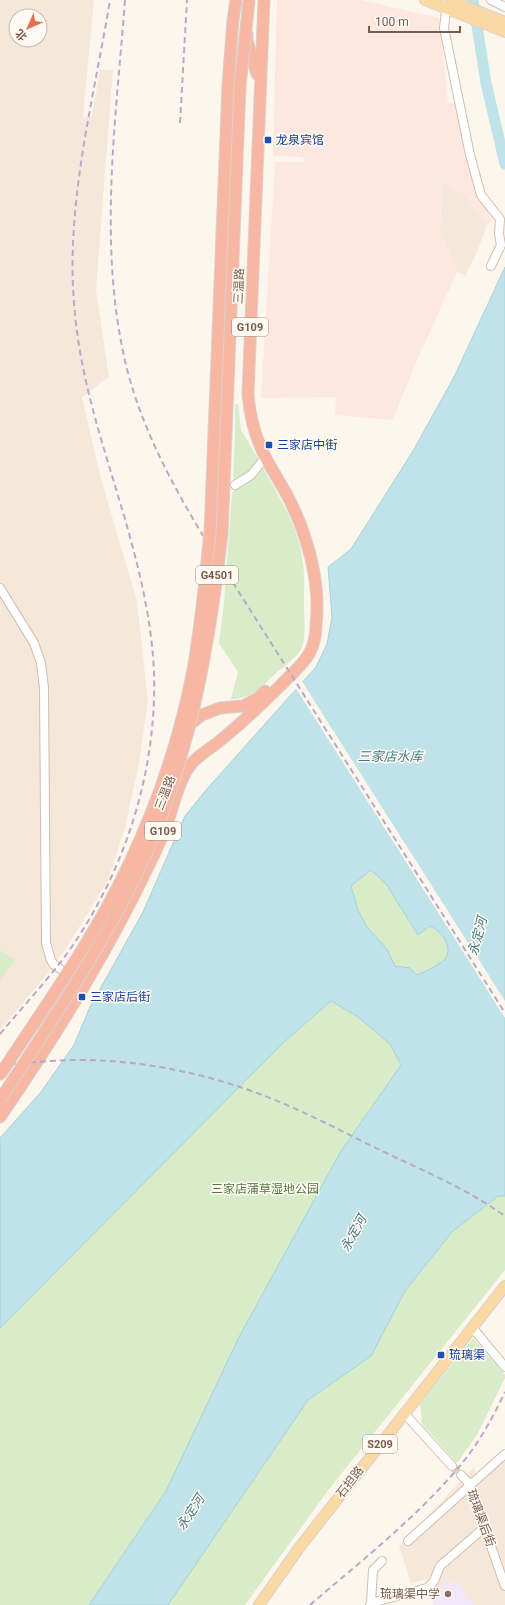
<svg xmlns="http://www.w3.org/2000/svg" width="505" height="1605" font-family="Roboto,'Noto Sans SC',sans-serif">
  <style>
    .residential { fill: #f5e8da; fill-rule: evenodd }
    .commercial { fill: #fde8e0 }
    .education { fill: #f3e8fa }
    .green { fill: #d8ecc9 }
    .water { fill: #bfe3e8; stroke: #a5d3da; fill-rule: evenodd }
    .pier { fill: #fdf6ec }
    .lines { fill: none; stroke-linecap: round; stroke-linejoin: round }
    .river { stroke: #bfe3e8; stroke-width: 11 }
    .minor-tunnel { stroke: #dcd0c4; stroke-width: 8; stroke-dasharray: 8 4; stroke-linecap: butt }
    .minor-casing { stroke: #d1beb0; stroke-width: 10 }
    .major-casing { stroke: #dad1cd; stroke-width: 12 }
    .highway-casing { stroke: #dad1cd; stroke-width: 13 }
    .minor { stroke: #fff; stroke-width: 8 }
    .major { stroke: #fbd9a5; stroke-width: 10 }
    .highway { stroke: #f7b7a3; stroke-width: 11 }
    .rail { stroke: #b9a8c9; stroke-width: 2; stroke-dasharray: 6 4; stroke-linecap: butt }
    .highway-bridge-casing { stroke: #dad1cd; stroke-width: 13; stroke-linecap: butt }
    .highway-bridge { stroke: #f7b7a3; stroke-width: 11 }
    .transit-dot { fill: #1a4fb4; stroke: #fffaf3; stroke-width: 1.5 }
    .education-dot { fill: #8d6e63; stroke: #fffaf3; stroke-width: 1.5 }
    .labels { text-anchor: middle; stroke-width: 3; stroke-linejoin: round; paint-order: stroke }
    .shield { fill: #fffaf3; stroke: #a28b7f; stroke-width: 1 }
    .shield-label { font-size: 11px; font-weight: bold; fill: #7a5c4d }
    .transit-label { font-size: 12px; fill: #164399; stroke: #fffaf3; text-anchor: start }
    .street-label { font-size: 12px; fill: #7a5c4d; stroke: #fffaf3 }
    .park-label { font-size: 12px; fill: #537a41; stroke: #fffaf3 }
    .education-label { font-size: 12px; fill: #785e54; stroke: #fffaf3; text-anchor: end }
    .water-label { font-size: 13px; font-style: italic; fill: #437c86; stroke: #fffaf3 }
  </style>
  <rect width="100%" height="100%" fill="#fdf6ec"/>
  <!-- residential -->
  <path class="residential" d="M0,0H94L83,117H92L100,70H113L96,290L109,377L82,397L101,479L137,601L148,701L139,763L125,828L108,880L67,947L44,978L0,1030V981L14,960L0,950ZM16,16H40V40H16Z
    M442,181L466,196L487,226L476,254L465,276L457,272L440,229Z
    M505,1460V1605H433L429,1579L411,1583L399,1546L474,1467L480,1484Z"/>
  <!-- commercial -->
  <path class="commercial" d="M277,0H361L439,18L448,103L456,104L480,198L496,216L487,226L466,196L442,182L440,229L457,272L414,367L393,420L335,415L336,397L261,398L275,162H304L303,157L273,156Z"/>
  <!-- education -->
  <path class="education" d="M458,1581L468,1602L472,1601L473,1605H433L430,1588Z"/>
  <!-- green -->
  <path class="green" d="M235,404H238L241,430L259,460L246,476L233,483L235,433Z
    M263,468C278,495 297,524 302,556C305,572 304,589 304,605C304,617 306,632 303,644C300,657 283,666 274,675C260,689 252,698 231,699L238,672L219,643L224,602L232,493L236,488L254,479Z
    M292,693L505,1028V1270L329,1489L245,1605H0V1138L41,1092L74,1045L90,1007L143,912L185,816L206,790Z
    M0,950L15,960L0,981Z
    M473,1338L505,1375V1378L477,1435L457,1463L422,1424L420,1404Z"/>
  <!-- water -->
  <path class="water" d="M505,267V1196H498L452,1232L405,1291L371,1356L308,1400L168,1605H89L166,1491L239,1337L341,1151L401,1065L390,1044L358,1017L331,1001L282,1044L0,1328V1138L41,1092L74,1045L90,1007L143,912L185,816L206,790L316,667L327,644L332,617L328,567L351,549L413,451L454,377ZM371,870L386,884L418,935L430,926C441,931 454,947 445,959C441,964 424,972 417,975L410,968L395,966L387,949L367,927L358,910L351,886Z"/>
  <!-- pier -->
  <path class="pier" d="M301,680L505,1001V1018L295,687Z"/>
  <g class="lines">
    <!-- river -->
    <path class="river" d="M473,0L486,83L505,164"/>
    <!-- minor-tunnel -->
    <path class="minor-tunnel" d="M452,1466L461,1475"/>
    <defs>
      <path id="minor" d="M491,0L505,7
        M447,3L444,28L470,155L481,195L500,219L499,234L501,245L491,266
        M235,485L251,475L265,458
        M0,588L34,643L41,663L44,688L46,943L51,960L54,965L82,983
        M472,1327L505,1367
        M404,1413L452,1466
        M461,1475L467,1481L472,1492L505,1586
        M408,1541L505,1454
        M371,1603L373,1570L382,1561
        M370,1605L371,1603L427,1588L434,1581L440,1566L485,1527"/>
      <path id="major" d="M425,0L505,32
        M449,0L505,22
        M259,1605L299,1548L505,1286"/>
      <path id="highway" d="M247,34V41L257,74
        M185,728L202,715L220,708L243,706L258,698L265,691
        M0,1117C53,1040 103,960 144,875C153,857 162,839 168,821C174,803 180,777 192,763C200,754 213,747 222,739C243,722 262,704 281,685C290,675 302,666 309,654C314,645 316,635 316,625C321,582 307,533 287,495C281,484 274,473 268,462C256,441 250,418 248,394L264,0"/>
    </defs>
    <!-- minor casing -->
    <use href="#minor" class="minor-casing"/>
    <!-- major casing -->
    <use href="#major" class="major-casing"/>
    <!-- highway casing -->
    <use href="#highway" class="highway-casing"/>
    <!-- minor -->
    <use href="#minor" class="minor"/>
    <!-- major -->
    <use href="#major" class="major"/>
    <!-- highway -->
    <use href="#highway" class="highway"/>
    <!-- rail -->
    <path class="rail" d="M125,0C116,120 98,242 125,361C139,421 168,477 199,529L505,1013
      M180,123L187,0
      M0,1034C24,1005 51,977 73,945C127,865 157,769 154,672C152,626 142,581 130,537C110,464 82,391 75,314C64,208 93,104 110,0
      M0,1065C26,1063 52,1060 78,1060C143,1060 210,1074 270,1098C308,1113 345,1133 382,1151C424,1171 467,1189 505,1216
      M310,1605C362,1560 419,1516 463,1462C480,1441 493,1417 505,1392"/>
    <defs>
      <path id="highway-bridge" d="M0,1075C45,1006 94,939 129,864C157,805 179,740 192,675C201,628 205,580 210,532L228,85L233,20L236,0
        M0,1100C49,1024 101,950 139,869C189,764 209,649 222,534L240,86L249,0"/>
    </defs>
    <!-- highway-bridge casing -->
    <use href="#highway-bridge" class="highway-bridge-casing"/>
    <!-- highway-bridge -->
    <use href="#highway-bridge" class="highway-bridge"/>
  </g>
  <!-- markers -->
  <g class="transit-dot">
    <rect x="264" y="136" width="8" height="8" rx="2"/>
    <rect x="265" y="441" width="8" height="8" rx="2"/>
    <rect x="78" y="993" width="8" height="8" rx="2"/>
    <rect x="437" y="1351" width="8" height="8" rx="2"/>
  </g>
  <circle class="education-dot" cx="448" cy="1594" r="4"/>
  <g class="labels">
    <!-- shield labels -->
    <g class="shield">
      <rect x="232" y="318" width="36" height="18" rx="3"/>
      <rect x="196" y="566" width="42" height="18" rx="3"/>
      <rect x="145" y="822" width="36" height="18" rx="3"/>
      <rect x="363" y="1435" width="34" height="18" rx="3"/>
    </g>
    <g class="shield-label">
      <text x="250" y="331">G109</text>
      <text x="217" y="579">G4501</text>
      <text x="163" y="835">G109</text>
      <text x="380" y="1448">S209</text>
    </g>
    <!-- transit labels -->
    <g class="transit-label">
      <text x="276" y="144">龙泉宾馆</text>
      <text x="277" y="449">三家店中街</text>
      <text x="90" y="1001">三家店后街</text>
      <text x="449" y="1359">琉璃渠</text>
    </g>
    <!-- street labels -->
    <g class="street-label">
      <text transform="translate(239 286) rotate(-88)" y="4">三温路</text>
      <text transform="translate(165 793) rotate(-69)" y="4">三温路</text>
      <text transform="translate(350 1482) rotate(-52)" y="4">石担路</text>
      <text transform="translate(481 1518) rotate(70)" y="4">琉璃渠后街</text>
    </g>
    <!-- park labels -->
    <g class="park-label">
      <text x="265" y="1193">三家店蒲草湿地公园</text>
    </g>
    <!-- education labels -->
    <g class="education-label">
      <text x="440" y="1598">琉璃渠中学</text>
    </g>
    <!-- water labels -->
    <g class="water-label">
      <text x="390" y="761">三家店水库</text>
      <text transform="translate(477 936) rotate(-75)" y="5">永定河</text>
      <text transform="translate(353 1233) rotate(-61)" y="5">永定河</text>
      <text transform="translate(190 1512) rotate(-57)" y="5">永定河</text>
    </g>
  </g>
  <!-- north arrow -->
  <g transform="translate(28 28) rotate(225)"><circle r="19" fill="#fffaf3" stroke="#cabbb1"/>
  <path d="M0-3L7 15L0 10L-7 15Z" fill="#e76f51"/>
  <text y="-6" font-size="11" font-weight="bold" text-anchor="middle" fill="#7a5c4d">北</text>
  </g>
  <!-- scale -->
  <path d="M369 26v6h91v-6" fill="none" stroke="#7a5c4d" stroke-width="2"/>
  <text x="375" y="26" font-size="12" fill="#7a5c4d" stroke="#fffaf3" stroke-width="3" paint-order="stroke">100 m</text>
</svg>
